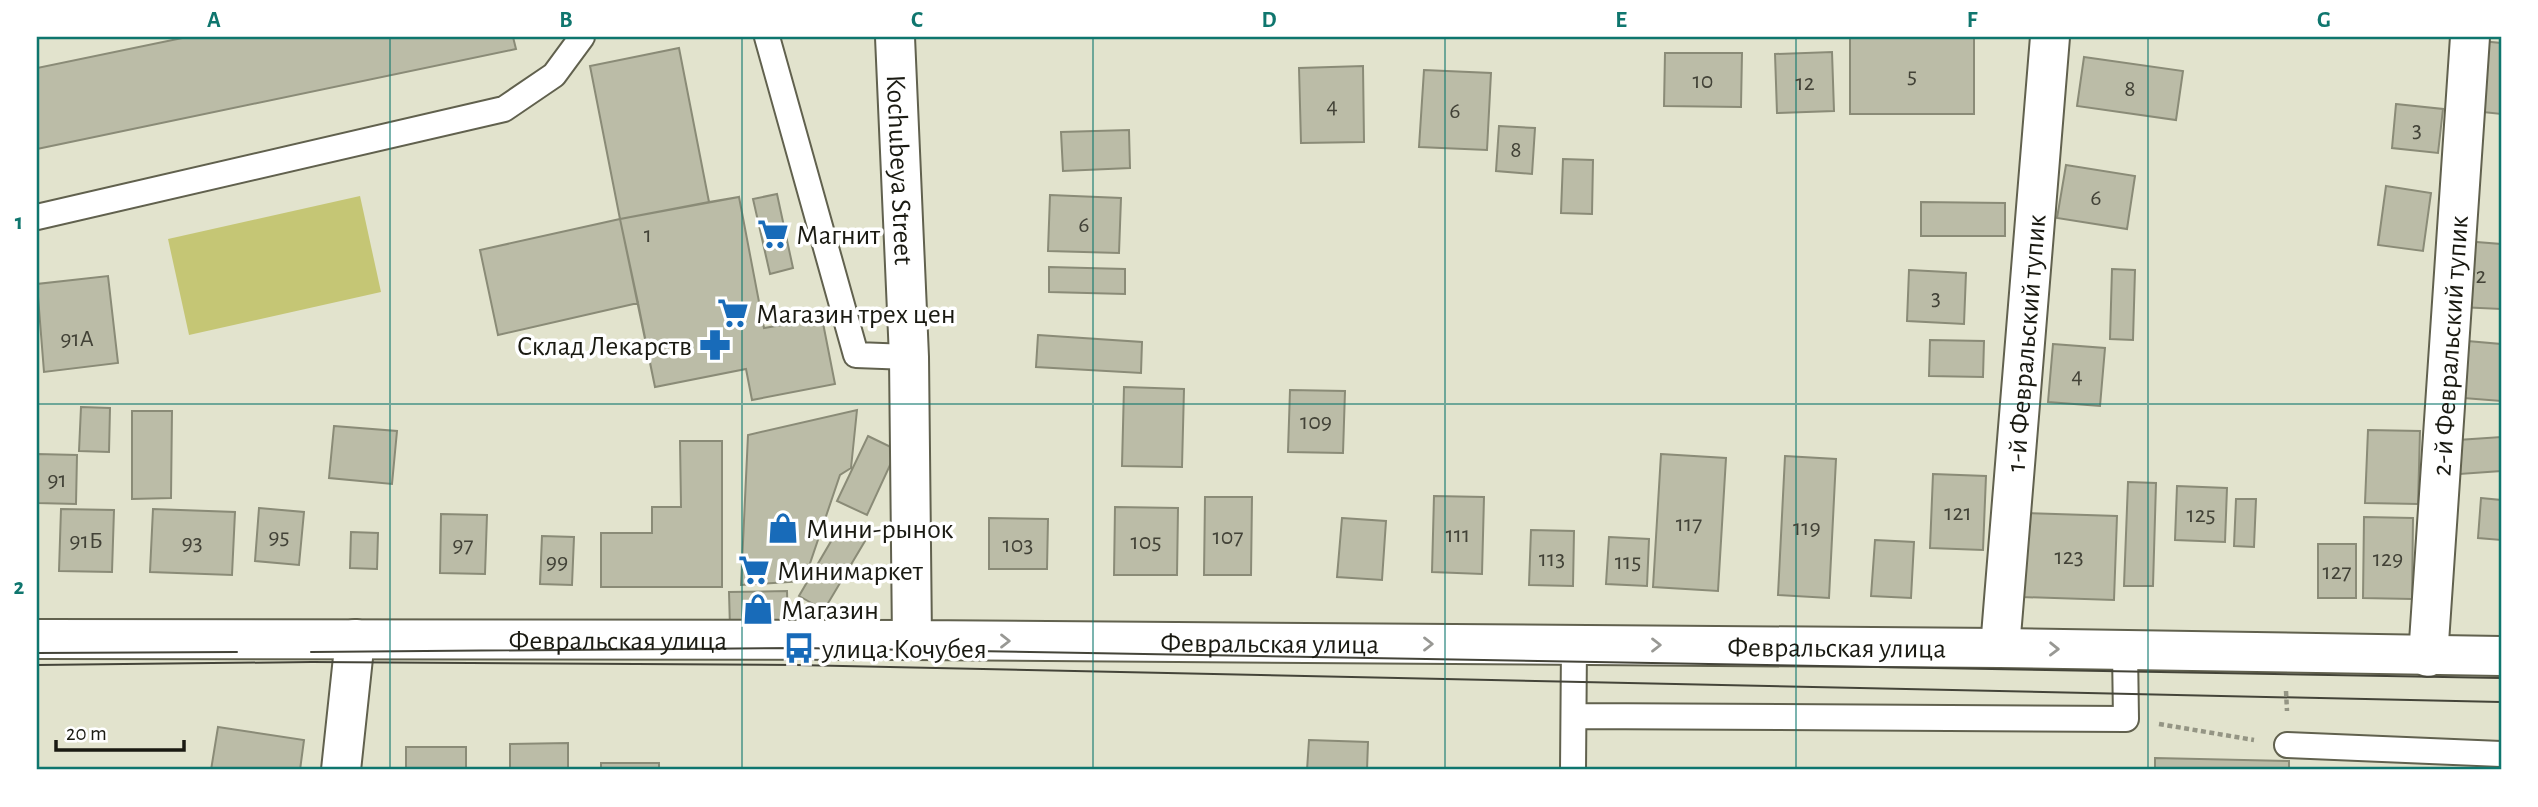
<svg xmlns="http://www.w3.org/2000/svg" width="2538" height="807" font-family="'Alegreya Sans',sans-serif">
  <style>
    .green { fill: #c5c675 }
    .building { fill: #bbbca7; stroke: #8a8b77; stroke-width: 2 }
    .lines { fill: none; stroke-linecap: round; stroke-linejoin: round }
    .service-casing { stroke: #61614e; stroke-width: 28 }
    .minor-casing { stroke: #61614e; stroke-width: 42 }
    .tertiary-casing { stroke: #61614e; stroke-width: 42 }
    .path { stroke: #949584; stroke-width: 4.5; stroke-dasharray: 5 3.5; stroke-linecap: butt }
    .service { stroke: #fff; stroke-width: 24 }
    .minor { stroke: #fff; stroke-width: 38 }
    .tertiary { stroke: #fff; stroke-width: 38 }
    .tram { stroke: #444439; stroke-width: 2 }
    .oneway { stroke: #989894 }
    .grid { fill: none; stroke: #0f766e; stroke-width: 2; stroke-opacity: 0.55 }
    .labels { text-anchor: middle; stroke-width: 7; stroke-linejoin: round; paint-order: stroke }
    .number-label { font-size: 24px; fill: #424237 }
    .street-label { font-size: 28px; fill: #1a1a12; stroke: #fff }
    .poi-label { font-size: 28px; fill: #1a1a12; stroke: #fff; text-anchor: start }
    .neatline { fill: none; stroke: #0f766e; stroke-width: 2.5 }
    .grid-label { font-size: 23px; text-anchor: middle; font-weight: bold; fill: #0f766e }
  </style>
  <rect width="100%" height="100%" fill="#e2e3cd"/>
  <!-- green -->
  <path class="green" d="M360,196L381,292L189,335L168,239Z"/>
  <!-- building -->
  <path class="building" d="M187,37H513L516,49L37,149V68Z
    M1850,37H1974V114H1850Z
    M2481,41L2501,43V114L2474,111Z
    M679,48L709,202L620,219L590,66Z
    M679,48L709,202L739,197L764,328L822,318L835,384L752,400L746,369L655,387L638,303L498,335L480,250L620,219L590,66Z
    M1832,52L1834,111L1777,113L1775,54Z
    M1665,53H1742L1741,107L1664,106Z
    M2084,57L2183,71L2176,120L2077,106Z
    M1363,66L1364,142L1301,143L1299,68Z
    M1424,70L1491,73L1487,150L1419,147Z
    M2396,104L2443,109L2438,153L2392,148Z
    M1499,126L1535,128L1532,174L1496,171Z
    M1129,130L1130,168L1063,171L1061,132Z
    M1563,159L1593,160L1592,214L1561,213Z
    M2066,165L2135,176L2127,229L2057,218Z
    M2386,186L2431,193L2423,251L2378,245Z
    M777,194L793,268L770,274L753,199Z
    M1050,195L1121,198L1119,253L1048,251Z
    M739,197L764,328L822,318L835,384L752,400L746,369L655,387L620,219Z
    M1921,202L2005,203V236H1921Z
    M620,219L638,303L498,335L480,250Z
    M2464,241L2501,244V309L2459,307Z
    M1049,267L1125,269V294L1049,292Z
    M2112,269L2135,270L2133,340L2110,339Z
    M1909,270L1966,273L1964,324L1907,321Z
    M108,276L118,363L44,372L37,284Z
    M1038,335L1142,342L1141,373L1036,367Z
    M1930,340L1984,341L1983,377L1929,376Z
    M2456,340L2501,344V401L2451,397Z
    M2053,344L2105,348L2100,406L2048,402Z
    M1124,387L1184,389L1182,467L1122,466Z
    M1290,390L1345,391L1343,453L1288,452Z
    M81,407L110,408L109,452L79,451Z
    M857,410L851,468L840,475L804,581L741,585L748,435Z
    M132,411H172L171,498L132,499Z
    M334,426L397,431L392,484L329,478Z
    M2368,430L2420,431L2418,504L2365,503Z
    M868,436L897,450L867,515L837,501Z
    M2501,437V471L2460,474L2458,440Z
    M680,441H722V587H601V533H652V507H681Z
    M37,454L77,455L76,504L37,503Z
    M1661,454L1726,458L1718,591L1653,587Z
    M1785,456L1836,459L1829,598L1778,595Z
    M1933,474L1986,476L1983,550L1930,548Z
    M2128,482L2156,483L2153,586H2124Z
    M2177,486L2227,488L2225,542L2175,540Z
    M1434,496L1484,497L1482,574L1432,572Z
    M1205,497H1252L1251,575H1204Z
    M2481,498L2501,500V540L2478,538Z
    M2236,499H2256L2254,547L2234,546Z
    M1115,507L1178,508L1177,575H1114Z
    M259,508L304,512L299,565L255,561Z
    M61,509L114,510L112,572L59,571Z
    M153,509L235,512L232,575L150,572Z
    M2025,513L2117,516L2114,600L2022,597Z
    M441,514L487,515L485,574L440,573Z
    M2364,517L2413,518L2412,599L2363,598Z
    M989,518L1048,519L1047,569H989Z
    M1342,518L1386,521L1382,580L1337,577Z
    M840,526L865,541L824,610L799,596Z
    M1531,530L1574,531L1573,586L1529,585Z
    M351,532L378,533L377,569L350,568Z
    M542,536L574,537L572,585L540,584Z
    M1609,537L1649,539L1647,586L1606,584Z
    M1875,540L1914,542L1911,598L1871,596Z
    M2318,544H2356V598H2318Z
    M787,591L788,626L730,628L729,592Z
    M218,727L304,740L300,770H211Z
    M1309,740L1368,742L1367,770H1307Z
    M568,743V770H510V744Z
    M406,747H466V770H406Z
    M2155,758L2289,761V770H2155Z
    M601,763H659V770H601Z"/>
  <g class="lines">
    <defs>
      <path id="service" d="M767,37L856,355L909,357
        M37,217L504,109L554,75L582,37
        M1574,716L2126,719L2125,651
        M2287,745L2501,754
        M1573,770L1574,645"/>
      <g id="minor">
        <path id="s1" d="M37,639L912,640"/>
        <path id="s2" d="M2000,648L2050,37"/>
        <path id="s3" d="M2428,657L2470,37"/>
        <path d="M341,770L355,639"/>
      </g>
      <g id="tertiary">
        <path id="s4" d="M895,37L909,357L912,640L2000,648L2501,656"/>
      </g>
    </defs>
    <!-- service casing -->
    <use href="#service" class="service-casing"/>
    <!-- minor casing -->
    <use href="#minor" class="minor-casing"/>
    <!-- tertiary casing -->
    <use href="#tertiary" class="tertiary-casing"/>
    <!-- path -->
    <path class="path" d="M2286,691L2287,711
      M2159,724L2254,740"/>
    <!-- service -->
    <use href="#service" class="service"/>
    <!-- minor -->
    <use href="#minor" class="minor"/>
    <!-- tertiary -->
    <use href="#tertiary" class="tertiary"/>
    <!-- tram -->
    <path class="tram" d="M311,652L799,648L2501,678
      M37,653L237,652
      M37,665L312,662L796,665L2501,702"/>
  </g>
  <!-- one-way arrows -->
  <defs><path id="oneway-chevron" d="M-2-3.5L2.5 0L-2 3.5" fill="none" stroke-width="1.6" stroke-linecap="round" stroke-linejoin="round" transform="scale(1.75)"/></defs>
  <g class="oneway">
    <use href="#oneway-chevron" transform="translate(1005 641)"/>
    <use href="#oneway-chevron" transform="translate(1428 644)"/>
    <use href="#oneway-chevron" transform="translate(1656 645)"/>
    <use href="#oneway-chevron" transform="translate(2054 649) rotate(1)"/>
  </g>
  <!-- grid -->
  <path class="grid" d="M390,37V770M742,37V770M1093,37V770M1445,37V770M1796,37V770M2148,37V770M37,404H2501"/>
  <!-- icons -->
  <defs>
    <symbol id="supermarket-bare" viewBox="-9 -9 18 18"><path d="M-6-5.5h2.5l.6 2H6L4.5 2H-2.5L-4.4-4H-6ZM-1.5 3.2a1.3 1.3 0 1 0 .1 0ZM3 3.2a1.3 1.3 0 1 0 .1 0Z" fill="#186bb9" stroke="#fff" stroke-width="2.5" paint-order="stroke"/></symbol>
    <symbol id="pharmacy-bare" viewBox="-9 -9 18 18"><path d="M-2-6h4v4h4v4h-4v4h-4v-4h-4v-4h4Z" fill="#186bb9" stroke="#fff" stroke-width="2.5" paint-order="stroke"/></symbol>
    <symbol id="shop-bare" viewBox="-9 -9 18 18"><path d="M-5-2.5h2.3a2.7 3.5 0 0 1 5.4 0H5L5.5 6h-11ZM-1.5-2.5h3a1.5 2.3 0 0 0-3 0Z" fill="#186bb9" stroke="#fff" stroke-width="2.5" paint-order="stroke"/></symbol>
    <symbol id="bus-bare" viewBox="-9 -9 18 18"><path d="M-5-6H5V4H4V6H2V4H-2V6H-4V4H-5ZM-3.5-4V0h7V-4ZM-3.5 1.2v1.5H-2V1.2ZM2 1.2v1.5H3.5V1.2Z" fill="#186bb9" stroke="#fff" stroke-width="2.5" paint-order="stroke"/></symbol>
  </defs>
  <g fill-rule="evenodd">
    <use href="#supermarket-bare" x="751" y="212" width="44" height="44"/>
    <use href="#supermarket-bare" x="711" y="291" width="44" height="44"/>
    <use href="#pharmacy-bare" x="693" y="323" width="44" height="44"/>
    <use href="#shop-bare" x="761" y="506" width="44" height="44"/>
    <use href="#supermarket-bare" x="732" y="548" width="44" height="44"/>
    <use href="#shop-bare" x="736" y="587" width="44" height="44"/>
    <use href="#bus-bare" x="777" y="626" width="44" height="44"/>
  </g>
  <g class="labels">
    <!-- number labels -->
    <g class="number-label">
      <text x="1912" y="83">5</text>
      <text x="1703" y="88">10</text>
      <text x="1805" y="90">12</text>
      <text x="2130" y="96">8</text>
      <text x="1332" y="113">4</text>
      <text x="1455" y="118">6</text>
      <text x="2417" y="137">3</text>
      <text x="1516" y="157">8</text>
      <text x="2096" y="205">6</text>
      <text x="1084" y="232">6</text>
      <text x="648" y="242">1</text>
      <text x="2481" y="283">2</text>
      <text x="1936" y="305">3</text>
      <text x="77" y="346">91А</text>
      <text x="2077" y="383">4</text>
      <text x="1316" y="429">109</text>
      <text x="57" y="487">91</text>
      <text x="1958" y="520">121</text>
      <text x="2201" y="522">125</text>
      <text x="1689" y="531">117</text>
      <text x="1807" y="535">119</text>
      <text x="1458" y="542">111</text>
      <text x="279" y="544">95</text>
      <text x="1228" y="544">107</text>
      <text x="86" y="548">91Б</text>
      <text x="1146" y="549">105</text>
      <text x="192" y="550">93</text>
      <text x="463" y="552">97</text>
      <text x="1018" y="552">103</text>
      <text x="2069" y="564">123</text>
      <text x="1552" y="566">113</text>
      <text x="2388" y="566">129</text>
      <text x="557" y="569">99</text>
      <text x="1628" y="569">115</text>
      <text x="2337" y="579">127</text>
    </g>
    <!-- street labels -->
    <g class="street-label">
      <text dy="10" stroke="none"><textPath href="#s4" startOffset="133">Kochubeya Street</textPath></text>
      <text dy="10" stroke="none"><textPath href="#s2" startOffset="306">1-й Февральский тупик</textPath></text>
      <text dy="10" stroke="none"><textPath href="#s3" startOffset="312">2-й Февральский тупик</textPath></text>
      <text dy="10" stroke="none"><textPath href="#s1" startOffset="581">Февральская улица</textPath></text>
      <text dy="10" stroke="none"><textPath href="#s4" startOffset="961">Февральская улица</textPath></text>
      <text dy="10" stroke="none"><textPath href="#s4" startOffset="1528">Февральская улица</textPath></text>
    </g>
    <!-- poi labels -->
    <g class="poi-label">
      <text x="796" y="244">Магнит</text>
      <text x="756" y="323">Магазин трех цен</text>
      <text x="692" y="355" text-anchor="end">Склад Лекарств</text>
      <text x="806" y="538">Мини-рынок</text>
      <text x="777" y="580">Минимаркет</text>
      <text x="781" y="619">Магазин</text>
      <text x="822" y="658">улица Кочубея</text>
    </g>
  </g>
  <!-- border -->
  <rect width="2538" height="807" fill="none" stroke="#ffffff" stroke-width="77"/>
  <!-- scale -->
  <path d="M56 740v10h128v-10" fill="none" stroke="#1a1a12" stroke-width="3.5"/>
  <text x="66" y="740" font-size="21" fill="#1a1a12" stroke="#ffffff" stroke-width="5" paint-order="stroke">20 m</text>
  <rect x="38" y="38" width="2462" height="730" class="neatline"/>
  <g class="grid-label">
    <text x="214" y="27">A</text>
    <text x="566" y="27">B</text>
    <text x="917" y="27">C</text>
    <text x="1269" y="27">D</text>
    <text x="1621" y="27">E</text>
    <text x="1972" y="27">F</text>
    <text x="2324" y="27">G</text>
    <text x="19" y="229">1</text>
    <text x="19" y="594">2</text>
  </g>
</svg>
